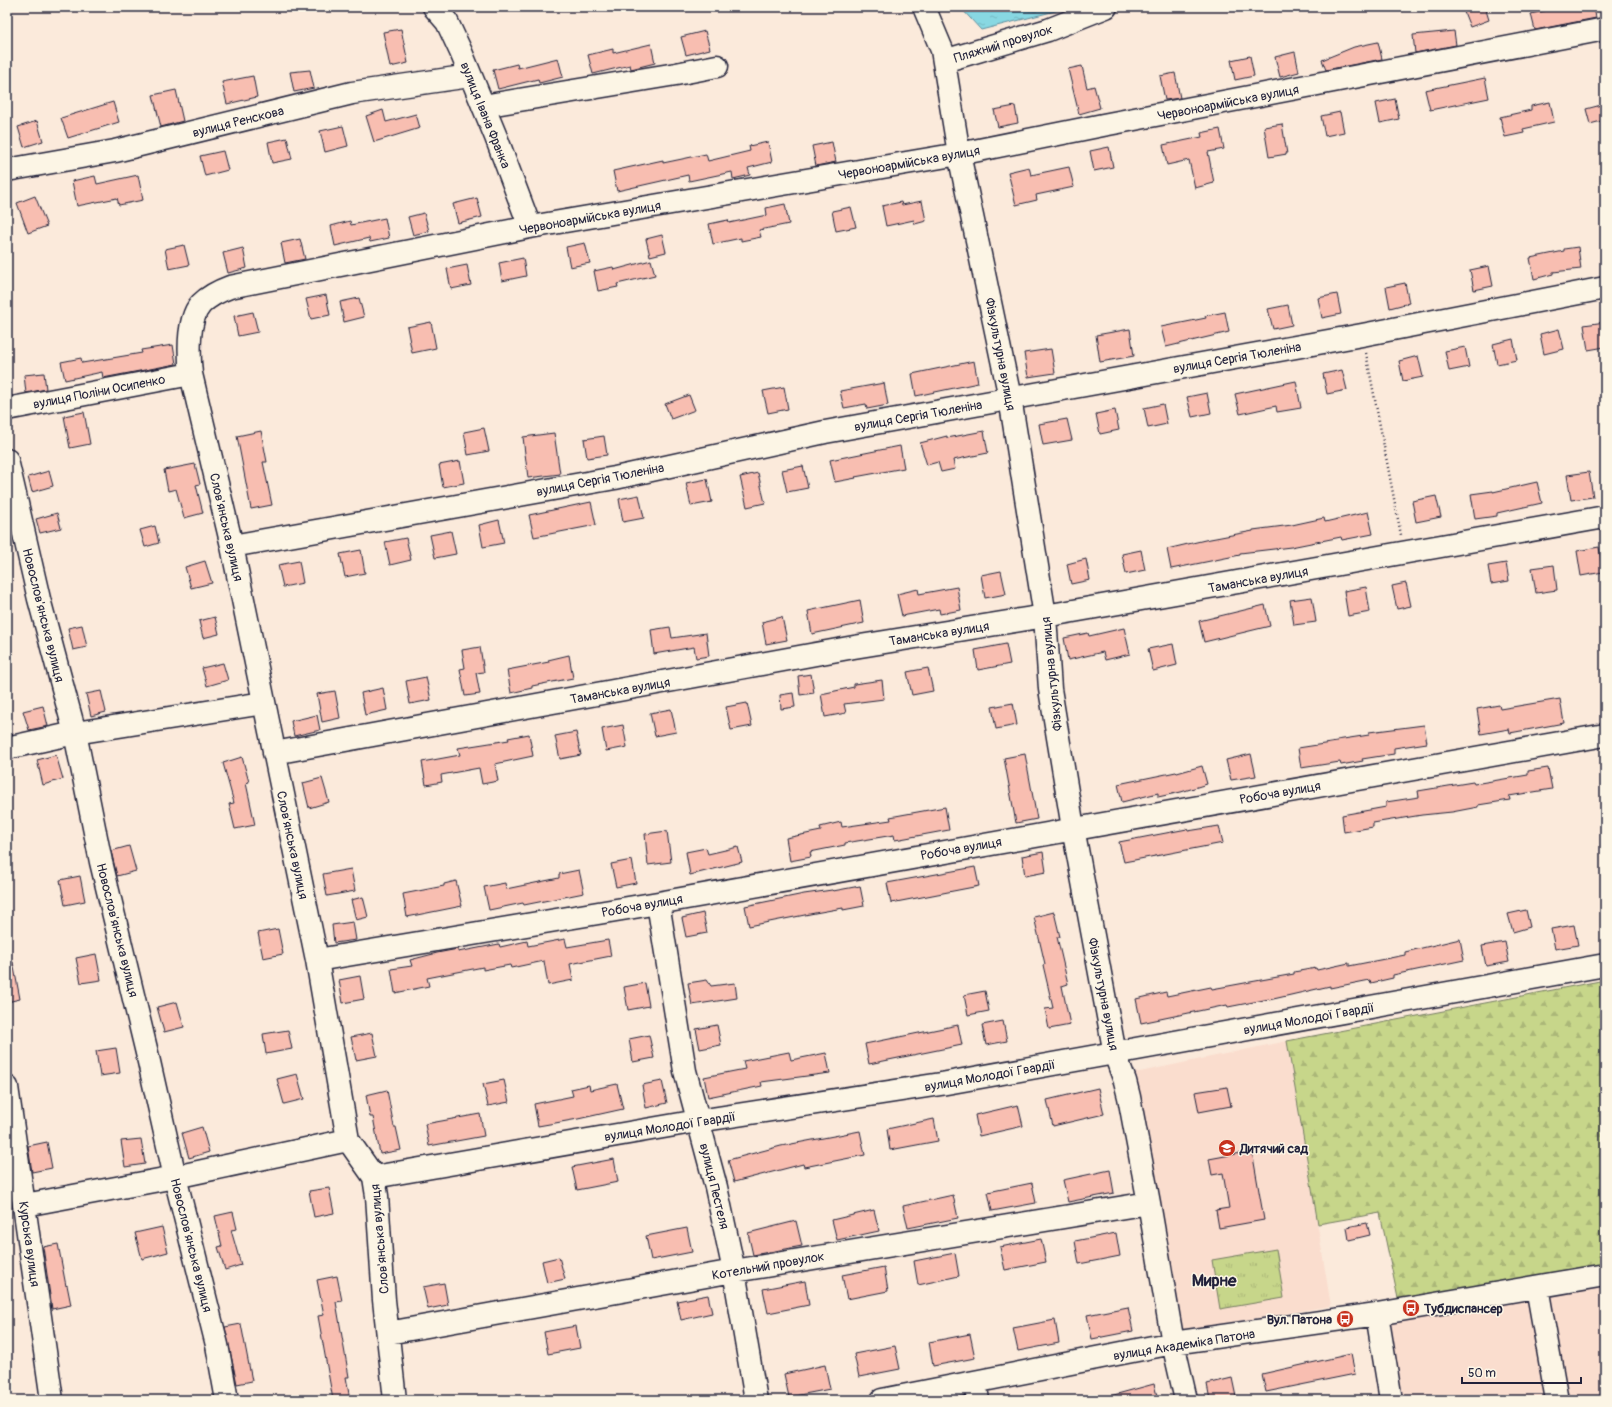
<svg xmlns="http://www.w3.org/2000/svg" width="1612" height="1407" font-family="Pangolin,sans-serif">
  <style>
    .built { fill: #faddce }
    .grass { fill: url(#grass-tufts); stroke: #747c62 }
    .forest { fill: url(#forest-firs); stroke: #747c62 }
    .water { fill: url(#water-ripples); stroke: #5f8f9f }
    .building { fill: #f8beb1; stroke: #22223b }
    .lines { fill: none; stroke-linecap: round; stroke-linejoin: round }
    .minor-casing { stroke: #22223b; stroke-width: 25 }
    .path { stroke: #22223b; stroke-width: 2.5; stroke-dasharray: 1 3; stroke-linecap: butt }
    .minor { stroke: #fcf5e5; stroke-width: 22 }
    .labels { text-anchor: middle; stroke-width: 3; stroke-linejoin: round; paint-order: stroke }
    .street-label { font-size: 13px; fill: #22223b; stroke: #fcf5e5 }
    .poi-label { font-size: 13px; font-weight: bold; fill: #22223b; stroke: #fcf5e5; text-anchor: start }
    .district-label { font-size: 17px; font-weight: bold; fill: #22223b; stroke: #fcf5e5 }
  </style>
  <defs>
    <pattern id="grass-tufts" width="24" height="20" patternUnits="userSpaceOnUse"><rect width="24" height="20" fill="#c7d68a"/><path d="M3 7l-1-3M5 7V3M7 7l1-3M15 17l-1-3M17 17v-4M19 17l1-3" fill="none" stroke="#abb778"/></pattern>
    <pattern id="forest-firs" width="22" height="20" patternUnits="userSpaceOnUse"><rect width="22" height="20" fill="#c7d68a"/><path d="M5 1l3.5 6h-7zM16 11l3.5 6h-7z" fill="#abb778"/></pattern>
    <pattern id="water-ripples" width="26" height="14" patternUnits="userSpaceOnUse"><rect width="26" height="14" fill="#88d8e2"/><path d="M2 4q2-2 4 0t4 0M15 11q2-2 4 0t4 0" fill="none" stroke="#75b9c3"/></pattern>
  </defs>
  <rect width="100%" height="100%" fill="#fbeadb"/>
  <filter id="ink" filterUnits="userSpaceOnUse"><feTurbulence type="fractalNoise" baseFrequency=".025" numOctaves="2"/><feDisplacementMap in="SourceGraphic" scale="8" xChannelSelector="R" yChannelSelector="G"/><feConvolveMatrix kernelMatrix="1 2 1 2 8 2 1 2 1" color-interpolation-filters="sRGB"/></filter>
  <g filter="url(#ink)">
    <!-- built -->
    <path class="built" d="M1287,1041L1331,1306L1183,1330L1135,1073Z
      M1605,1285V1400H1400L1388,1324Z"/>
    <!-- grass -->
    <path class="grass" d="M1276,1249L1284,1298L1220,1309L1212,1260Z"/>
    <!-- forest -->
    <path class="forest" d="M1605,980V1269L1399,1303L1380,1213L1318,1224L1287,1041Z"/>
    <!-- water -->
    <path class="water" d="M960,7H1071L981,30Z"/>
    <!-- building -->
    <path class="building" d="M1462,7H1485L1489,20L1470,27Z
      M1561,7H1594L1596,18L1535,30L1531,14Z
      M401,29L408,63L390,67L383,32Z
      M705,31L710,49L686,55L681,37Z
      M1454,31L1456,45L1415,53L1413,35Z
      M1378,42L1382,59L1326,70L1322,60L1354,47Z
      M651,44L655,63L631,69L630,65L593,74L588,55L613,49V53Z
      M1295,52L1299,72L1280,77L1275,57Z
      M1250,56L1254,76L1235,80L1231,60Z
      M558,58L563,77L539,83L538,79L498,89L493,70L517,64L518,68Z
      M1082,66L1087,88L1094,86L1100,108L1079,114L1068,69Z
      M310,70L314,88L294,92L290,72Z
      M1175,73L1180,98L1165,100L1160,76Z
      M253,76L257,97L227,104L222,82Z
      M1485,78L1489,98L1430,110L1425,90Z
      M176,90L183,121L161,127L153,95Z
      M1395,99L1399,119L1380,123L1376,103Z
      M113,102L119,122L68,138L61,118Z
      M1550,102L1554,122L1523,129L1524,133L1505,137L1500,117L1531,110V106Z
      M1605,104V120L1590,124L1586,109Z
      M1015,106L1018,123L998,127L994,110Z
      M383,110L386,122L416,114L420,128L374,142L366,116Z
      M1340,112L1344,132L1325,136L1321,116Z
      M37,121L43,141L24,147L18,127Z
      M1282,124L1287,154L1269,157L1264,127Z
      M343,126L348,146L325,152L320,131Z
      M1220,129L1224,149L1208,152L1214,183L1195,188L1189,160L1167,165L1163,145L1202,137L1201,133Z
      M287,138L292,159L272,163L268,142Z
      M768,142L772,162L748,168L750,175L733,179L732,172L689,181L688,175L617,191L613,171L663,160V163L706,154L708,161L750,151L749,146Z
      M832,142L836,162L816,166L812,146Z
      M1109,147L1113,167L1094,171L1090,151Z
      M223,151L228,170L205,176L200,156Z
      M1029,167L1031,175L1069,167L1074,187L1036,195L1037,200L1016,205L1008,172Z
      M138,175L143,200L119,205L117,198L77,206L72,181L95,176L97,184Z
      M35,196L47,226L28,233L17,203Z
      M477,198L482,217L458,223L453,204Z
      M922,201L926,221L915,224L914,220L886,226L882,206L901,202L902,205Z
      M785,204L789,224L759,230L761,237L741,241V238L713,244L709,224L728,220L729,223L767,215L766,208Z
      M851,207L856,227L836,231L832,211Z
      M424,213L429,231L413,235L408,217Z
      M385,218L389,238L370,242L369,238L335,246L331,226L350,221L351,225Z
      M662,235L666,252L650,256L646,239Z
      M300,239L305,259L285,263L281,243Z
      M585,243L590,263L570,267L566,247Z
      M184,245L189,265L169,269L165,249Z
      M1578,247L1581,269L1553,272V274L1534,279L1530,258L1564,251V249Z
      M243,248L247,268L228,273L223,253Z
      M523,258L526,276L502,281L499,263Z
      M651,260L655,275L617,284L618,287L598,291L594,271L613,267L614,270Z
      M467,265L471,285L451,289L447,269Z
      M1489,266L1493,286L1474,290L1470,270Z
      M1405,283L1409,303L1390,308L1386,287Z
      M1337,294L1341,314L1322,318L1318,298Z
      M326,295L330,315L311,319L306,299Z
      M359,298L364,317L344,322L340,302Z
      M1288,305L1292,325L1273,329L1268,309Z
      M253,312L258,332L238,336L234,316Z
      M1225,312L1229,332L1166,347L1161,327L1206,318L1205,316Z
      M431,322L436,348L412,353L407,327Z
      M1605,322V347L1588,350L1584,325Z
      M1130,329L1134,356L1100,362L1096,335Z
      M1559,329L1564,349L1544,354L1540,334Z
      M1513,339L1517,360L1497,364L1493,344Z
      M173,345L176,364L103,378L102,372L65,380L61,362L81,358L82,363L142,353L141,350Z
      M1465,347L1469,367L1449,371L1445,351Z
      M1051,349L1055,373L1028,377L1024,353Z
      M1418,356L1423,377L1403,381L1399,361Z
      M974,361L978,383L916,396L912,374Z
      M1342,370L1347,390L1327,394L1323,374Z
      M44,373L46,389L26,393L24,375Z
      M1296,381L1301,408L1277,412L1276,406L1240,414L1235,394Z
      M884,383L888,405L867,409L866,404L844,408L840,391Z
      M784,387L788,409L768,413L763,391Z
      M1207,393L1211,413L1192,417L1187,397Z
      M689,395L695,410L671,419L665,404Z
      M1163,404L1167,424L1148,428L1144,408Z
      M1115,410L1119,430L1100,434L1096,414Z
      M84,412L90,444L70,448L64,416Z
      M1067,419L1072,440L1043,445L1039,424Z
      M484,428L489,451L468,455L464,432Z
      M261,431L267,462H263L272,505L251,509L237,436Z
      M984,431L988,453L953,460L955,469L941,472L938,462L927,465L920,443L947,436V438Z
      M554,433L560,474L528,478L523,437Z
      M604,436L607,455L587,458L584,439Z
      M900,446L904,468L855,477L856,478L835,482L830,460Z
      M460,461L464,483L443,487L439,465Z
      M195,464L200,484L196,485L203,513L184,518L176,489L168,491L164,470Z
      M803,466L808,488L787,492L782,470Z
      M49,471L53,486L32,492L28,477Z
      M1589,472L1593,497L1571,500L1567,475Z
      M758,473L765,503L747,507L740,477Z
      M707,479L712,502L691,506L686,483Z
      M1537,482L1542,503L1497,513V516L1475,519L1471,494L1493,491V492Z
      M639,495L644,518L623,522L619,499Z
      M1436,496L1441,517L1416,522L1412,501Z
      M591,502L596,525L534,537L529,515Z
      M1368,512L1373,534L1342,540L1341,537L1291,547L1240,553V555L1171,569L1167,549L1205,540L1253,531V530L1292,525L1324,518L1325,522Z
      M57,513L61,528L40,533L36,519Z
      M499,520L504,543L483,547L479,525Z
      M155,526L159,543L145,547L140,530Z
      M451,531L456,554L435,558L430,535Z
      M406,538L411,560L390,565L385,542Z
      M1599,547L1603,572L1581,576L1577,551Z
      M361,550L365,573L345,577L340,554Z
      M1141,550L1145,570L1126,574L1122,554Z
      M1086,559L1090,580L1071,584L1067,564Z
      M205,561L212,583L191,588L185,567Z
      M299,561L303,583L283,587L278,565Z
      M1506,563L1509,581L1491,584L1488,566Z
      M1554,565L1557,590L1536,593L1532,568Z
      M1001,571L1006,594L985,598L981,575Z
      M1406,583L1411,606L1397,609L1392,586Z
      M957,587L961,610L940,614L939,609L902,616L897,594L918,589L919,594Z
      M1366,587L1370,612L1348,616L1344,591Z
      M1312,597L1316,622L1294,625L1290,600Z
      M860,600L864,623L812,634L808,611Z
      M1265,605L1270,626L1204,642L1199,621Z
      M215,617L219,634L203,638L199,621Z
      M782,617L787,640L766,644L762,622Z
      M82,625L87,647L73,650L68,628Z
      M670,627L672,638L706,633L709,656L696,658L694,647L654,654L651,630Z
      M1124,628L1130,654L1105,660L1103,652L1068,660L1064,638L1088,633L1089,636Z
      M1006,644L1010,664L978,670L975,650Z
      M1173,644L1177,665L1153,671L1148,649Z
      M480,647L484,672L476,673L480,694L465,696L460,669L465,668L462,650Z
      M569,655L573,678L532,686V688L511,693L507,670L549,662L548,660Z
      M223,663L228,680L207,686L202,668Z
      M928,668L933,691L912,695L907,672Z
      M811,674L814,693L800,695L798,676Z
      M426,677L431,700L410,704L406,681Z
      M882,680L884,699L844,704L846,713L825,717L821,694L854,687V684Z
      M383,688L387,710L365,715L361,693Z
      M101,691L106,712L91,716L86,694Z
      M335,691L340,718L322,722L317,694Z
      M793,693L795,707L781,709L780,695Z
      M1560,699L1564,723L1510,733L1509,729L1481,734L1477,709L1499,705L1500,709Z
      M747,703L752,726L731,730L726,707Z
      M1013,703L1017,725L996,729L992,707Z
      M43,706L48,726L29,730L23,711Z
      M671,709L676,732L655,736L650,713Z
      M317,715L320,730L294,736L291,721Z
      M623,725L627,747L606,751L602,729Z
      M1424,725L1427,743L1394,748V754L1362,759L1363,761L1341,765L1340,762L1301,768L1298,748L1337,742V740L1369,735V732Z
      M576,732L581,755L560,759L555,736Z
      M529,734L533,756L495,764L498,781L482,784L479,768L441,775L442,782L426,785L422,762L460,755L458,748L509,740L508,738Z
      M1025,754L1037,819L1016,823L1004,758Z
      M1251,754L1256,776L1231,780L1226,760Z
      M56,755L63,779L43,785L37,760Z
      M242,757L249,782L246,783L255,825L235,829L229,804L234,803L223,763Z
      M1202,766L1207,784L1181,792L1158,797V793L1122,802L1118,784L1176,772L1177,773Z
      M1548,768L1552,789L1509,796L1510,800L1478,805V807L1452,812L1422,815L1373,823V827L1344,832L1342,815L1386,807V802L1419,797L1418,791L1473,782L1474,784L1528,775V771Z
      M322,778L329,802L309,808L303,783Z
      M945,807L949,830L895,840L894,835L845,843V845L810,852L811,857L790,861L786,838L821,831L820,827L841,822L842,827L891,820L890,817Z
      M1219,826L1223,843L1124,862L1119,842L1187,829L1188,831Z
      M667,831L671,862L648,865L645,834Z
      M129,846L136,871L117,876L111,851Z
      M738,847L742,862L690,875L686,852L706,848L708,854Z
      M1043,852L1046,872L1025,876L1022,856Z
      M632,860L636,883L616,887L611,864Z
      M975,867L979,886L891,903L887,883Z
      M351,869L355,891L327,896L323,874Z
      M579,870L584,893L524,905L523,903L489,910L484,887L505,883L506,889L559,878V874Z
      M80,876L85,901L65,905L60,880Z
      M456,881L462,906L407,917L403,894L444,886V884Z
      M860,886L864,906L843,910V908L815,913L749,926L745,906L804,894L832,890L833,891Z
      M363,897L368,917L356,920L351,900Z
      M1526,910L1530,927L1513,932L1508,914Z
      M1054,912L1060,937H1057L1068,984L1062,986L1070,1025L1049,1029L1045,1009L1053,1008L1043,965L1045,964L1034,917Z
      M703,913L707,933L686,937L682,918Z
      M353,922L356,940L334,943L332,925Z
      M1574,925L1578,945L1555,949L1551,929Z
      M278,929L283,954L263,958L258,933Z
      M565,939L567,947L608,940L611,956L570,964L573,980L548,985L544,961L511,968L510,965L483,970V967L427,978L429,986L395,993L391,969L412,966L410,960L437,953L458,949V952L499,944L500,947L527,941L528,946Z
      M1460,939L1464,960L1393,975V978L1371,983L1370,980L1330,988V986L1269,1000V999L1228,1007L1227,1005L1141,1023L1136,999L1166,992L1167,996L1211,987L1212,989L1294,974V972L1316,968L1317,970L1349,963V966L1405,955V952Z
      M1505,942L1509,962L1486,966L1482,946Z
      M96,954L101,980L81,983L76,958Z
      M13,962L20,999L7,1002V963Z
      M360,976L364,999L343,1003L339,980Z
      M707,980L711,986L735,983L737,998L692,1005L688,983Z
      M645,983L649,1006L628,1010L624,987Z
      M985,991L989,1011L968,1015L964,995Z
      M177,1002L184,1027L164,1032L157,1007Z
      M1003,1021L1007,1041L986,1045L982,1025Z
      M717,1025L721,1045L700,1049L696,1029Z
      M958,1025L962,1045L869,1064L865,1044Z
      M288,1030L292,1049L266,1054L263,1034Z
      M372,1033L377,1056L356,1060L351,1037Z
      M649,1035L654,1058L633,1062L629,1039Z
      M116,1048L120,1073L100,1076L96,1051Z
      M789,1052L791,1060L826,1053L830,1073L761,1082L762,1086L708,1097L704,1077L745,1069L743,1061Z
      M297,1074L304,1099L284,1104L277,1079Z
      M504,1080L509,1102L488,1106L483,1084Z
      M662,1081L667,1103L646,1108L642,1085Z
      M617,1084L623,1109L578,1119L538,1126L534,1104L573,1096L571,1089L589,1085L590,1090Z
      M1227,1087L1231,1106L1199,1112L1195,1092Z
      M1098,1088L1104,1114L1053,1126L1047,1100Z
      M387,1090L394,1127H396L401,1150L380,1154L373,1117H370L366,1095Z
      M1018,1105L1023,1126L979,1136L975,1115Z
      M480,1114L484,1136L429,1146L425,1124Z
      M934,1119L938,1141L890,1150L887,1129Z
      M202,1127L209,1152L189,1158L182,1133Z
      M860,1131L865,1155L804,1167L803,1164L734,1182L728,1160L781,1146Z
      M141,1139L145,1164L125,1167L121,1141Z
      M47,1142L52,1168L32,1172L28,1146Z
      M1252,1151L1264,1220L1219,1228L1216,1210L1229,1208L1223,1173L1212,1175L1209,1159Z
      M614,1159L618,1182L577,1190L572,1167Z
      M1110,1170L1114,1193L1068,1202L1063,1180Z
      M1032,1183L1036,1203L992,1211L988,1192Z
      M329,1188L334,1213L314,1217L309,1191Z
      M953,1195L958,1218L908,1228L903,1206Z
      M874,1210L879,1231L837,1240L832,1220Z
      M233,1212L237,1229L231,1230L241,1265L225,1270L218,1247L222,1246L215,1216Z
      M796,1221L802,1246L753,1255L748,1233Z
      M1367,1223L1370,1235L1349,1240L1347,1227Z
      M162,1227L168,1252L142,1259L135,1233Z
      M687,1228L692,1252L651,1260L646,1236Z
      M1116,1233L1120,1256L1079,1264L1075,1241Z
      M1041,1239L1046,1262L1005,1270L1000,1247Z
      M58,1244L66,1286L67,1285L71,1305L52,1309L43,1247Z
      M955,1253L959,1276L918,1285L914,1261Z
      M559,1257L565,1279L547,1283L542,1261Z
      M884,1267L888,1291L847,1299L842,1275Z
      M337,1276L342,1301L336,1302L349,1377H346L350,1400H333L318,1316L324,1315L317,1280Z
      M805,1281L809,1305L768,1313L763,1289Z
      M444,1283L448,1305L428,1309L423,1287Z
      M708,1295L712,1313L681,1320L677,1301Z
      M1128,1307L1133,1331L1092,1339L1087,1315Z
      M1055,1320L1059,1343L1018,1351L1013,1328Z
      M241,1324L252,1381L237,1384L225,1327Z
      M576,1326L580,1348L548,1354L544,1332Z
      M970,1334L975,1358L933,1366L929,1342Z
      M895,1346L900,1369L859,1377L854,1354Z
      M1351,1354L1355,1374L1266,1392L1262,1374Z
      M825,1365L830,1389L789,1397L784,1374Z
      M1232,1378L1236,1397L1225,1400H1210L1207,1384Z
      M1154,1384L1158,1400H1111L1110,1396Z"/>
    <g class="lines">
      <defs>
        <path id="minor" d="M434,7L447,22L461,52L496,137L530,227
          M924,7L942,50L959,154L1010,398L1045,616L1050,689L1073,828L1115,1054L1125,1081L1129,1097L1149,1203L1173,1343L1186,1400
          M944,61L1048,30L1106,7
          M483,106L676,74L717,66
          M7,170L115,151L352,93L470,76
          M7,409L191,374
          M7,460L39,599L75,733L101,862L147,1053L175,1177L217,1345L227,1400
          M232,546L615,478L825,432L1362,335L1605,288
          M7,748L75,733L263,703
          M274,753L854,647L1045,616L1605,517
          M658,903L685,1071L716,1187L734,1271L756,1400
          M317,960L658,903L1605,735
          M7,1087L52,1400
          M374,1177L698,1121L941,1084L1605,965
          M25,1205L175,1177L348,1140
          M1537,1287L1557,1400
          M1377,1314L1391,1400
          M388,1333L734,1271L1149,1203
          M975,1382L978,1400
          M395,1400L384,1300L377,1196L374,1177L348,1140L317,960L232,546L191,374C189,355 187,319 201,304C209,296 219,291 230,287L530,227L959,154L1103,125L1605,29
          M882,1400L1173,1343L1377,1314L1605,1275"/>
      </defs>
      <!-- minor casing -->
      <use href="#minor" class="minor-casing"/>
      <!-- path -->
      <path class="path" d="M1366,353L1401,535"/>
      <!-- minor -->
      <use href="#minor" class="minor"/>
    </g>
  </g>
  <!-- icons -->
  <defs>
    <symbol id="school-disc" viewBox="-11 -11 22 22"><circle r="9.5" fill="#c8321e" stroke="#fcf5e5"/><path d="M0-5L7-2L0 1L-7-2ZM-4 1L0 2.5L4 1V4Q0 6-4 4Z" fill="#fff"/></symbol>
    <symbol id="bus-disc" viewBox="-11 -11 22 22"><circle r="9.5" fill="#c8321e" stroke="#fcf5e5"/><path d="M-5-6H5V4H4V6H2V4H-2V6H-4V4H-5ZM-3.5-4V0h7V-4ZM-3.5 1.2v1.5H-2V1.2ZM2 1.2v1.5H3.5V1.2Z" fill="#fff"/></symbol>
  </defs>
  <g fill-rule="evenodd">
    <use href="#school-disc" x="1217" y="1138" width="20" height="20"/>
    <use href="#bus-disc" x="1401" y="1298" width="20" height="20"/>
    <use href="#bus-disc" x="1335" y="1309" width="20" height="20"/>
  </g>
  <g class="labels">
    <!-- street labels -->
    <g class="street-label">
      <text transform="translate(1003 43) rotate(-17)" y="5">Пляжний провулок</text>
      <text transform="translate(1228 102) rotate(-11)" y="5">Червоноармійська вулиця</text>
      <text transform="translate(486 115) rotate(68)" y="5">вулиця Івана Франка</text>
      <text transform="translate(238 121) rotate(-14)" y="5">вулиця Ренскова</text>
      <text transform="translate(909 162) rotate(-10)" y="5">Червоноармійська вулиця</text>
      <text transform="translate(590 217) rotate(-10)" y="5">Червоноармійська вулиця</text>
      <text transform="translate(1001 354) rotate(79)" y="5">Фізкультурна вулиця</text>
      <text transform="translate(1237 357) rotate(-10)" y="5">вулиця Сергія Тюленіна</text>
      <text transform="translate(99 391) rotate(-11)" y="5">вулиця Поліни Осипенко</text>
      <text transform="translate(918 415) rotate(-10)" y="5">вулиця Сергія Тюленіна</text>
      <text transform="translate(600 479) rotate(-11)" y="5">вулиця Сергія Тюленіна</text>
      <text transform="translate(227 527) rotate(77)" y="5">Слов'янська вулиця</text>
      <text transform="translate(1258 579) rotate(-10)" y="5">Таманська вулиця</text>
      <text transform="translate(44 615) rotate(76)" y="5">Новослов'янська вулиця</text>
      <text transform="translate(939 633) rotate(-9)" y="5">Таманська вулиця</text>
      <text transform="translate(1051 674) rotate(-96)" y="5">Фізкультурна вулиця</text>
      <text transform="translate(620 690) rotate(-10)" y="5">Таманська вулиця</text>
      <text transform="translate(1280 792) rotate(-10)" y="5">Робоча вулиця</text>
      <text transform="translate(293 845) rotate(78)" y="5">Слов'янська вулиця</text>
      <text transform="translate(961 848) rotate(-10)" y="5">Робоча вулиця</text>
      <text transform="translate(642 905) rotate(-10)" y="5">Робоча вулиця</text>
      <text transform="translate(118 930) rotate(76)" y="5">Новослов'янська вулиця</text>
      <text transform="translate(1104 994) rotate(79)" y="5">Фізкультурна вулиця</text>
      <text transform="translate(1309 1018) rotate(-10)" y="5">вулиця Молодої Гвардії</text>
      <text transform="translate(990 1075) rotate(-10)" y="5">вулиця Молодої Гвардії</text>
      <text transform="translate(670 1126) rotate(-9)" y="5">вулиця Молодої Гвардії</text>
      <text transform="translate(715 1186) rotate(76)" y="5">вулиця Пестеля</text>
      <text transform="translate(379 1239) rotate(-95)" y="5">Слов'янська вулиця</text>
      <text transform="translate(30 1244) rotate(82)" y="5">Курська вулиця</text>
      <text transform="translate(192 1245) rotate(76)" y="5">Новослов'янська вулиця</text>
      <text transform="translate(768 1265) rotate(-10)" y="5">Котельний провулок</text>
      <text transform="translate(1184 1344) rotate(-9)" y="5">вулиця Академіка Патона</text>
    </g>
    <!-- poi labels -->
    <g class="poi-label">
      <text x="1240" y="1153">Дитячий сад</text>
      <text x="1424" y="1313">Тубдиспансер</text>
      <text x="1332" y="1324" text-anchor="end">Вул. Патона</text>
    </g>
    <!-- district labels -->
    <g class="district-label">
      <text x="1214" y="1286">Мирне</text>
    </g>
  </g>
  <!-- margin -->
  <rect width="1612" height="1407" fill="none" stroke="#fcf5e5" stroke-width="24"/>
  <rect x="12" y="12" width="1588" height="1383" fill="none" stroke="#22223b" stroke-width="1.5" filter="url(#ink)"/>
  <!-- scale -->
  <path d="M1462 1377v6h119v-6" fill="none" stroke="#22223b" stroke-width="2"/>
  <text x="1468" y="1377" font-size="12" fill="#22223b" stroke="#fcf5e5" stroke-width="3" paint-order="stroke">50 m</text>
</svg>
